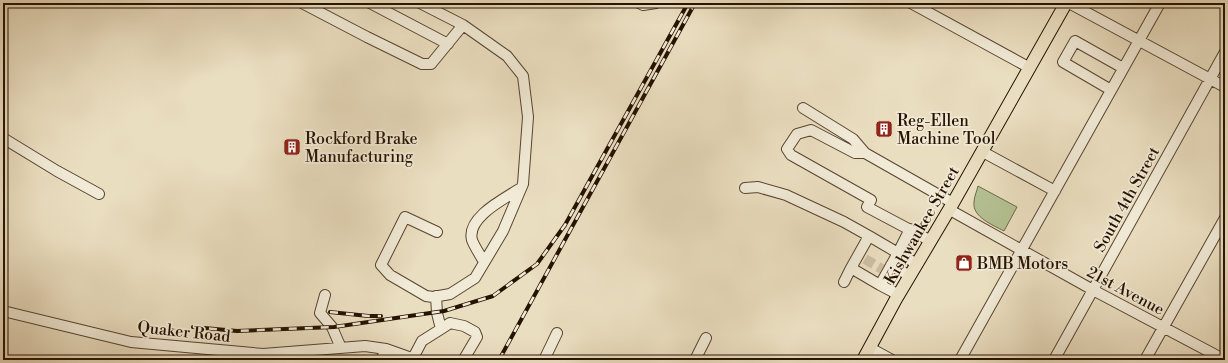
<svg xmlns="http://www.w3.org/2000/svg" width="1228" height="363" font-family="'Libre Bodoni',serif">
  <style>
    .green { fill: #b5c294; stroke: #6e6a4a }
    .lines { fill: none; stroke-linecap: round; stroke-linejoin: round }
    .minor-tunnel { stroke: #cdbfa3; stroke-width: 10; stroke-dasharray: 10 5; stroke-linecap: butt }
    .minor-casing { stroke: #574530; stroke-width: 12 }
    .major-casing { stroke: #261200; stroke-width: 14 }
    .minor { stroke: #f1ead6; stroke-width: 10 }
    .major { stroke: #eadec0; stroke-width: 12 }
    .rail-casing { stroke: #261200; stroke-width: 4 }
    .rail { stroke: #f1ead6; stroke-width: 2.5; stroke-dasharray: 8; stroke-linecap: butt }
    .labels { text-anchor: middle; stroke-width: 3.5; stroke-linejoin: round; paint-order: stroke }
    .poi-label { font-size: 16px; fill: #261200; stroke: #f1ead6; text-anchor: start }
    .street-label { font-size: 16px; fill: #261200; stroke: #f1ead6 }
  </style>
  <rect width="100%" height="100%" fill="#eadec0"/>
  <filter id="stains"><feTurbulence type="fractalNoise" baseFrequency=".005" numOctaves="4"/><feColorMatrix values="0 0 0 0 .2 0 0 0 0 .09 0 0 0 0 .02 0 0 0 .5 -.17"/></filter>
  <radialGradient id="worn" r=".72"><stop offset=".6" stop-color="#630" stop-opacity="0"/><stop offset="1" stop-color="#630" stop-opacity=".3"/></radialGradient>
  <!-- green -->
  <path class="green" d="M978,186L1017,207L1004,231C993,225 972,217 974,202C974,197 977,191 978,186Z"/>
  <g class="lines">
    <!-- minor-tunnel -->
    <path class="minor-tunnel" d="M865,259L882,269"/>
    <defs>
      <path id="minor" d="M302,3L367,37L422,64H431L463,25
        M370,3L448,44
        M420,3L463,25L507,56L523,76L528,117L523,184L503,231L475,278L450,294L433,297L426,296L390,275L381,265L405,217L437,232
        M639,3L643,5L656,3
        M911,3L1030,68
        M1069,3L1225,87
        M1111,90L1063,62L1075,41L1123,68
        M803,108L853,139L865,153L953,203
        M3,138L57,171L99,194
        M983,152L1055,191
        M865,153H855L811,130L797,134L787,149L791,155L871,200L867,207L931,241
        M745,188L758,187L786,195L844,222L869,236
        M950,210L1093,290L1225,360
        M910,229L898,253L917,264
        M484,262C481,256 475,248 472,240C466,217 506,198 521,188
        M891,265L910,276
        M844,282L851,268
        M880,285L898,253L869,236L851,268L880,285L899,295
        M325,295L320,313L332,327L341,348
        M3,311L131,342L263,354L365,346L386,349L417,360
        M441,329L450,323L464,326L475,332L477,337L464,359
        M870,348L892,360
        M413,358L422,341L441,329L437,313L436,296
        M381,360L386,349
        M544,360L557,333
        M695,360L706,338
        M960,360L1160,3
        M1054,360L1225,52
        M1145,360L1225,218"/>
      <path id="major" d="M863,360L896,299L953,203L1066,3"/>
    </defs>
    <!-- minor casing -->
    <use href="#minor" class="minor-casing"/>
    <!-- major casing -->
    <use href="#major" class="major-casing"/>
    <!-- minor -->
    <use href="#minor" class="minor"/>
    <!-- major -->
    <use href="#major" class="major"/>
    <defs>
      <path id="rail" d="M330,312L368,316H381
        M193,327L237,331L334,327L444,311L493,296L537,264L565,225L688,3
        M499,360L695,3"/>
    </defs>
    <!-- rail casing -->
    <use href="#rail" class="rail-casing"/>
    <!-- rail -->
    <use href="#rail" class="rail"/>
  </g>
  <!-- icons -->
  <defs>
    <symbol id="building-square" viewBox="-11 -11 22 22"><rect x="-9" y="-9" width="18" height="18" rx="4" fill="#8f2418" stroke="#f1ead6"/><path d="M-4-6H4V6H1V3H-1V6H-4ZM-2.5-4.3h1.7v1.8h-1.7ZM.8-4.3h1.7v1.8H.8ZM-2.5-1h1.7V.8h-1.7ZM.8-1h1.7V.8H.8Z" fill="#fff"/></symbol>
    <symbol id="shop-square" viewBox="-11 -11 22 22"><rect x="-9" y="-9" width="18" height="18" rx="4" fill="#8f2418" stroke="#f1ead6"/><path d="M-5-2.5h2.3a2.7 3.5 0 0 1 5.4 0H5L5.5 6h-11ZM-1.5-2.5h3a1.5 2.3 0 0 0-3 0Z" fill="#fff"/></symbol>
  </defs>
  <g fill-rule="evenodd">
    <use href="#building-square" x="874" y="119" width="20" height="20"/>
    <use href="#building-square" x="282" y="137" width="20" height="20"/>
    <use href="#shop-square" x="954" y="253" width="20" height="20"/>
  </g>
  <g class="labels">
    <!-- poi labels -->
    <g class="poi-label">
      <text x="897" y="126">Reg-Ellen<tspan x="897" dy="18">Machine Tool</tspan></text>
      <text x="305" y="144">Rockford Brake<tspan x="305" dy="18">Manufacturing</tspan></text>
      <text x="977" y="269">BMB Motors</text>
    </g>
    <!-- street labels -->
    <g class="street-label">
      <text transform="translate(1126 199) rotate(-61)" y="6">South 4th Street</text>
      <text transform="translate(921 225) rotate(-60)" y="6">Kishwaukee Street</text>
      <text transform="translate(1126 290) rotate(28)" y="6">21st Avenue</text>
      <text transform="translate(184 331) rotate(6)" y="6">Quaker Road</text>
    </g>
  </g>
  <!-- margin -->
  <rect width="1228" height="363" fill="none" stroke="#eadec0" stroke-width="16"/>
  <rect x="4" y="4" width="1220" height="355" fill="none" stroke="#261200" stroke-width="2"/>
  <rect x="8" y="8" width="1212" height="347" fill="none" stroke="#261200"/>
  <rect width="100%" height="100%" filter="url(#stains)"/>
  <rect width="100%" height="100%" fill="url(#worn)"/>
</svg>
